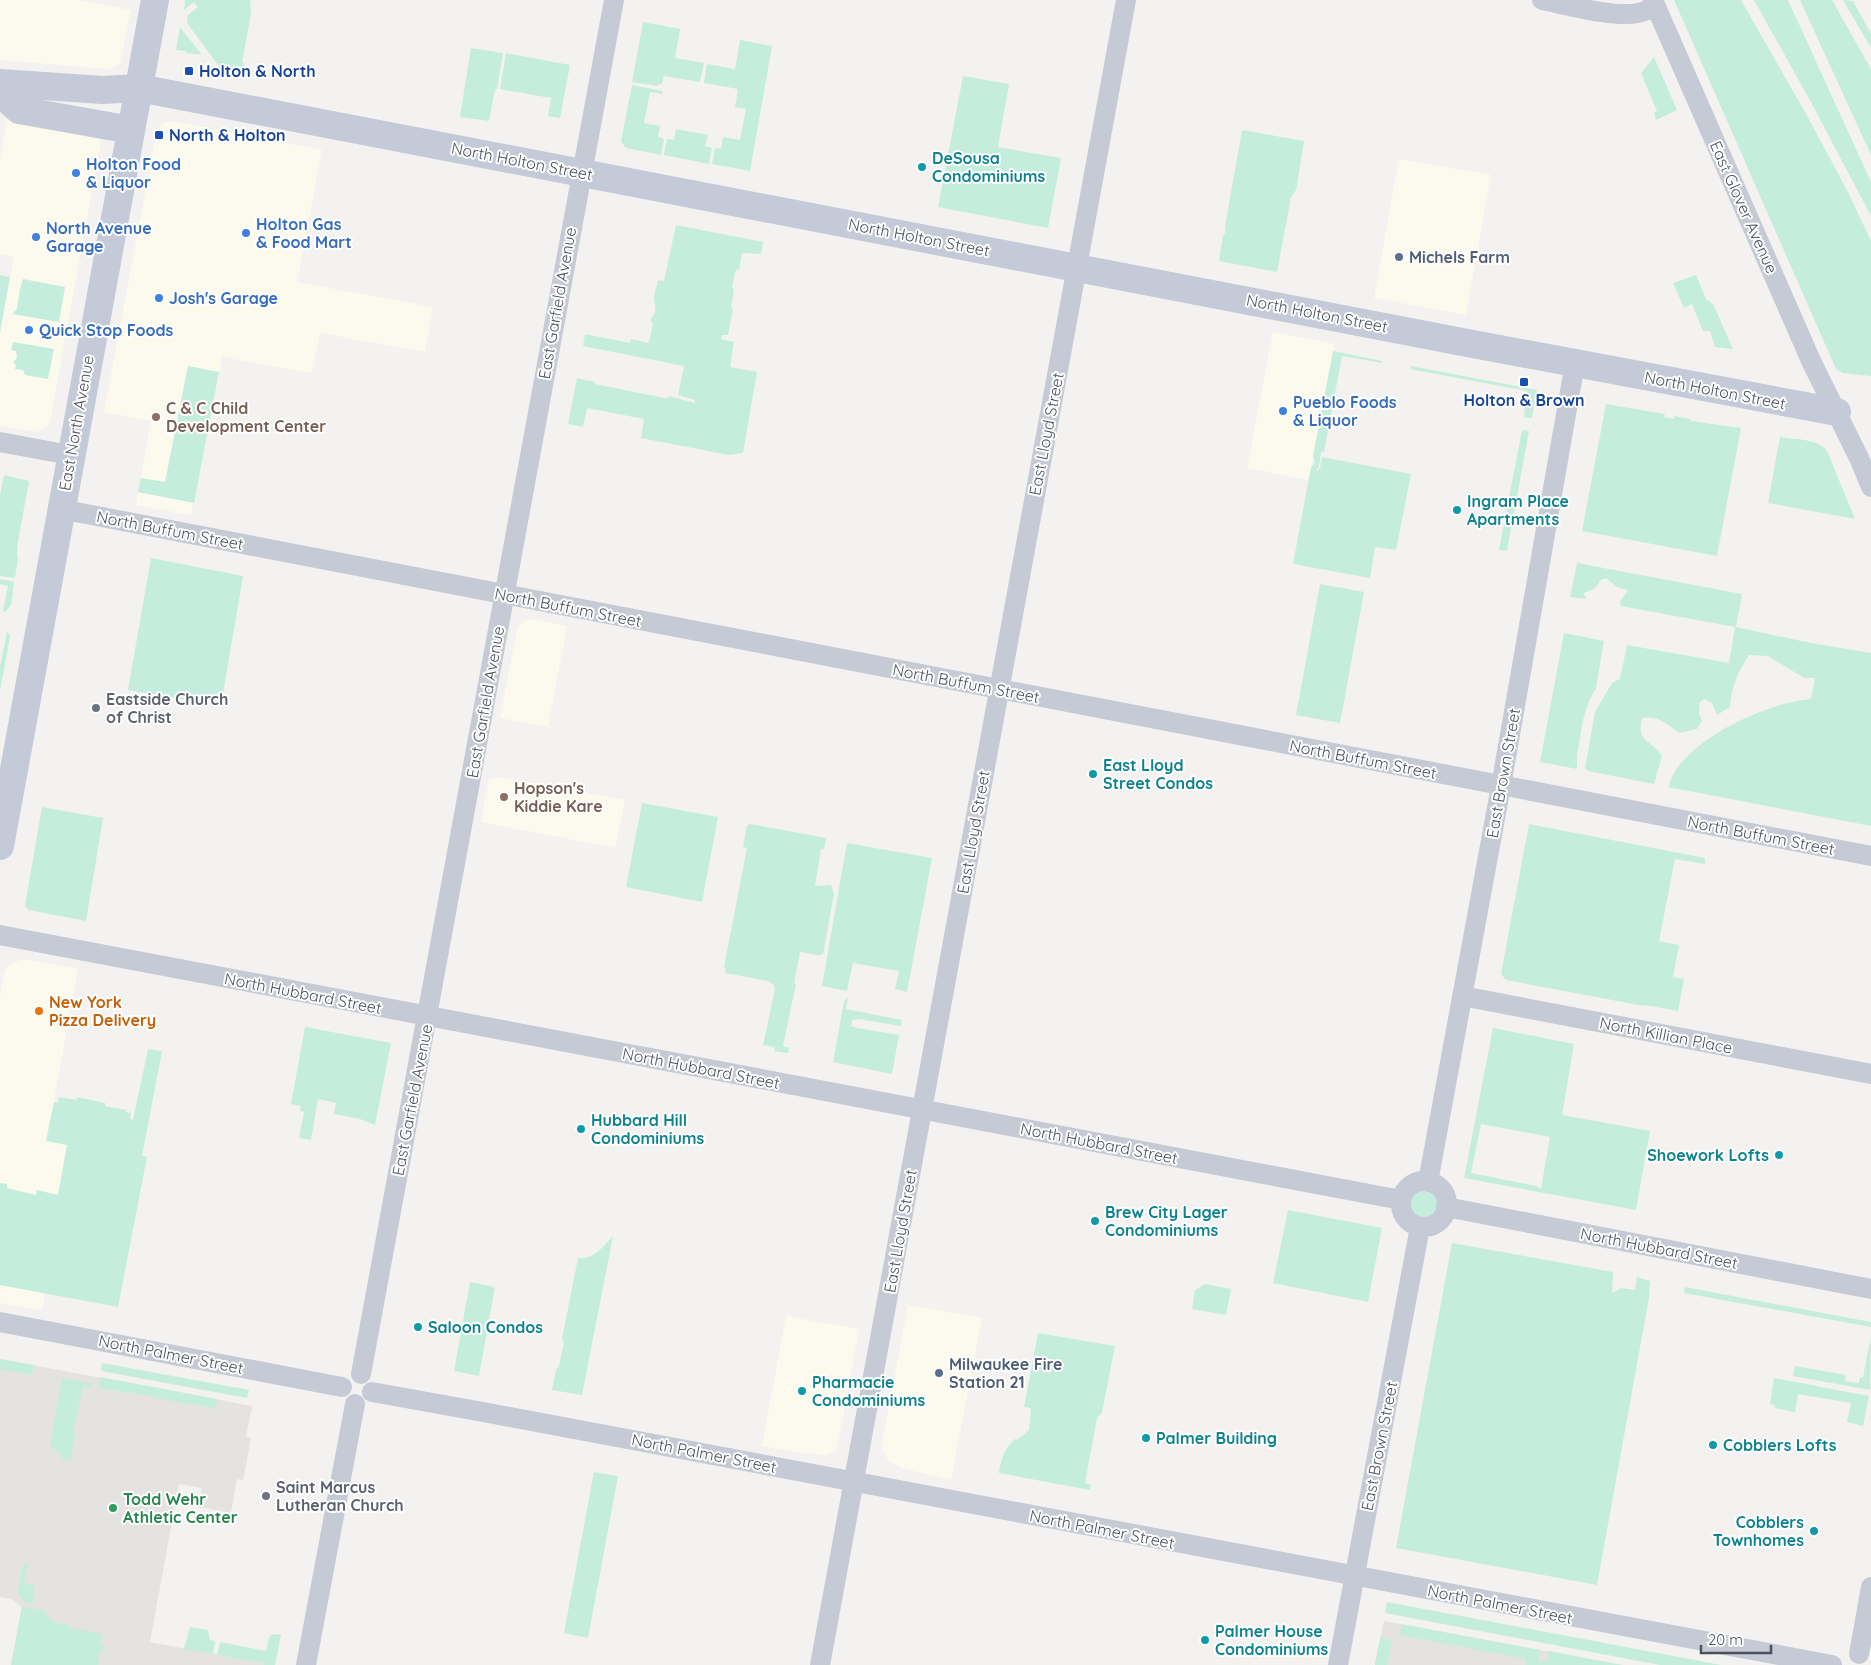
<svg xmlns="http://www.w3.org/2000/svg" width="1871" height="1665" font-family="Quicksand,sans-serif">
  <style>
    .commercial { fill: #fbfaed }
    .education { fill: #e4e3e2 }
    .green { fill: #c4eddd; fill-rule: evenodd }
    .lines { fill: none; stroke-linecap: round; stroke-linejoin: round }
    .minor { stroke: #c6cad5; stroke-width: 20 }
    .secondary { stroke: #c5cad8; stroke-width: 28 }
    .transit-dot { fill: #1a4fb4; stroke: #fff; stroke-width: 2 }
    .culture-dot { fill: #0f9aa8; stroke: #fff; stroke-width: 2 }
    .shop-dot { fill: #3f7fe0; stroke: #fff; stroke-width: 2 }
    .service-dot { fill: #5c6f8a; stroke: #fff; stroke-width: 2 }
    .education-dot { fill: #8d6e63; stroke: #fff; stroke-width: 2 }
    .worship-dot { fill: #6b7280; stroke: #fff; stroke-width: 2 }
    .food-dot { fill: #e8710a; stroke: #fff; stroke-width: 2 }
    .leisure-dot { fill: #2e9e5b; stroke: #fff; stroke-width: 2 }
    .labels { text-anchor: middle; stroke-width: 4; stroke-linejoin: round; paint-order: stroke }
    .transit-label { font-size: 16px; font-weight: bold; fill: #164399; stroke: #fff; text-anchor: start }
    .culture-label { font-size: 16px; font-weight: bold; fill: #0d838f; stroke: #fff; text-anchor: start }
    .street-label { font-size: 16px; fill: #4a505d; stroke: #fff }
    .shop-label { font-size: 16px; font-weight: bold; fill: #366cbe; stroke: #fff; text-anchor: start }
    .service-label { font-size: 16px; font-weight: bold; fill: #4e5e75; stroke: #fff; text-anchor: start }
    .education-label { font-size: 16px; font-weight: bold; fill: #785e54; stroke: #fff; text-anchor: start }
    .worship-label { font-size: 16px; font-weight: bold; fill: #5b616d; stroke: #fff; text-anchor: start }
    .food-label { font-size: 16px; font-weight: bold; fill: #c56008; stroke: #fff; text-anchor: start }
    .leisure-label { font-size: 16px; font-weight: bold; fill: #27864d; stroke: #fff; text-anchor: start }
  </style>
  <rect width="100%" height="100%" fill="#f3f2f1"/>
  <!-- commercial -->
  <path class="commercial" d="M0,0H79L131,10L120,63L110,69L0,60Z
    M7,117L99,137L101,141L50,422L46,427L37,432L0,426V332L14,257L0,254V160Z
    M170,121L322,150L297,282L433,307L425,352L320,333L312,373L222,357L191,515L136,505L151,421L104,412L157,130L162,123Z
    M1399,159L1491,175L1466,315L1374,298Z
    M1273,332L1335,344L1309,480L1247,468Z
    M532,619L567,626L548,727L500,718L517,629L523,621Z
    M498,777L625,800L615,848L481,822L489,779Z
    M23,959L78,969L47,1138L73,1143L42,1310L0,1303V996L5,971L8,965Z
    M908,1305L982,1318L951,1480L902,1468L889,1461L881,1449Z
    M786,1316L859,1329L838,1443L836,1450L825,1456L762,1446Z"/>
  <!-- education -->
  <path class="education" d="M0,1359L252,1406L246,1437L251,1438L243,1480L237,1479L231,1513L198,1507L202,1488L179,1484L150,1642L274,1665H11L22,1607L11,1599L0,1597Z
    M1384,1621L1622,1665H1375Z"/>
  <!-- green -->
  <path class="green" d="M185,0H250L251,13L242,63H244L242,75L220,71L218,65L187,23L188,15L198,7L194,2L184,10Z
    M1674,0H1741L1805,112L1848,192L1871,241V376L1843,373L1836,369Z
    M1754,0H1788L1871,182V216L1813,106Z
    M1800,0H1832L1871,69V155Z
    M1843,0L1853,1L1871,34V48Z
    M643,22L680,29L675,58L704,63L700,82L664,76L662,83L657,86L632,82Z
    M180,27L202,55L186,53V51L176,50Z
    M740,40L772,46L750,171L712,164L715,148L721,149L723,137L740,140L746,109L735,107L738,89L704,83L707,64L735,69Z
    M471,48L503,53L497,89H495L489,121L460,117Z
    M506,53L570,65L560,118L548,116L551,98L500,89Z
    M1654,57L1677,110L1656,120L1654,113L1657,111L1641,73Z
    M963,76L1009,84L998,147L1061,158L1048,228L938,207Z
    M632,85L662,91V94L650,92L644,123L660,126L658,137L664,139L661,155L626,148L621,141Z
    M676,129L708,135L705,146L712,148L709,164L664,155L667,139L674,140Z
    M1242,130L1304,141L1296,190L1291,197L1277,272L1219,261L1223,235L1225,233V227Z
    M676,225L763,242L761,254L742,253L739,270L736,269L732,288L734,289L731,307L733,308L728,335H722L721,339L734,342L730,367L757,372L743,453L729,455L641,438L644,419L587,408L583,427L568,424L577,378L595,382V384L664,398H669V396L695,403V400L678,395L684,366L583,346L585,334L630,343L631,339L649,343L653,323L650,320C659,310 654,307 654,297C655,291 657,285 658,280L664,281Z
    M0,275L10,277L0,332Z
    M1696,275L1706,299L1713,304L1733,349L1715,347L1710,331H1703L1692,304L1684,308L1673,283Z
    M23,279L65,287L59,322L12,314L17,309L20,289Z
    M13,342L54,349L48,379L25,375L23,370L15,369L16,364H14V360H16L17,357L16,351L11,350Z
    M1333,351L1382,361V363L1342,356L1324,452H1321L1319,466L1315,473L1320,468L1322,457L1411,474L1396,550L1375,547L1370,578L1293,564L1311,467L1315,463L1313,456Z
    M188,366L219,372L194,503L138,492L141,478L165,482Z
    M1411,366L1537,390L1532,418L1524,417L1525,413L1524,412L1527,391L1410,369Z
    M1606,404L1665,414L1664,417L1674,419V416L1690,419L1691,421L1741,428L1717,556L1582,531Z
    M1522,430L1529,431L1507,551L1499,550Z
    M1780,437C1795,440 1818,438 1827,451L1855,519L1768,503Z
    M4,475L29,481L18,541L17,554L18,559L15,578L0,576V495Z
    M151,558L243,576L221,706L128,690Z
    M1577,563L1742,594L1736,627L1811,643L1871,653V826L1668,787C1671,778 1675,770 1681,763C1709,730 1769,703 1811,699L1815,678H1804L1768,656L1749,655C1738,671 1731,688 1730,707L1717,715L1712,703L1704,699L1700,702L1699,713L1702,721L1697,729L1679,733C1668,724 1657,715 1642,718C1636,743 1651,739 1662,756L1654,784L1588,771L1585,768L1595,712L1612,683L1620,679L1627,645L1729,663L1735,627L1621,606L1620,602L1628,590L1617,587L1606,578L1600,580C1597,589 1592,590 1583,593L1587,599L1570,597Z
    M0,579L14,582L11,605L5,612L3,611L8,586L0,584Z
    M1320,584L1364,592L1340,723L1296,715Z
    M7,632L10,636L0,691V667Z
    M1564,633L1604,641L1596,688L1589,701L1583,720L1577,755V769L1540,762Z
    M642,803L718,817L702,902L626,887Z
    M42,807L103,818L86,921L29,910L25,906Z
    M750,824L826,838L824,849H821L815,886L831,885L834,894L823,954L817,955L800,952L794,983L796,984L783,1046L789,1048L788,1053L774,1051L775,1047L763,1045L775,989L773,984L768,981L725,973L726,968L724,967L747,848L743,847L747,825Z
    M1529,824L1705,858V864L1675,859L1659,941L1679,945L1673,977L1684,979L1678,1011L1645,1005L1644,1006L1506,980L1501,974Z
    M847,843L932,858L907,992L895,989L899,971L853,963L847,991L822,986Z
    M847,998H848L846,1009L902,1020L901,1026L859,1019L852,1020L851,1026L857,1028L899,1035L892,1074L833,1062L844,1002Z
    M305,1027L391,1043L375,1125L360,1119L334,1114L336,1103L318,1099L311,1140L299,1138L304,1112L300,1111L301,1106L291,1104Z
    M1493,1028L1574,1044L1562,1115L1650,1131L1636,1210L1464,1178ZM1481,1124L1550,1137L1541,1189L1536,1186L1471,1173Z
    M148,1049L162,1051L142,1156L147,1157L118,1307L0,1285V1183L7,1184V1188L36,1195L37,1190L58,1195L67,1145L46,1141L54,1102L58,1103L59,1097L77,1100V1097L105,1103V1106L126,1110V1112L131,1113L130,1119L133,1120Z
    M1408 1205a15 15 0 1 1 30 0a15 15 0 1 1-30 0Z
    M1288,1210L1382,1228L1368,1302L1273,1283Z
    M613,1236L582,1395L552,1390L556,1370L559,1366L564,1342L562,1339L578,1258C593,1260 603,1247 613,1236Z
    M1452,1243L1613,1272L1612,1293L1621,1288L1635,1290L1637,1277L1650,1281L1649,1298L1597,1585L1396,1548Z
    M470,1282L495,1287L479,1376L454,1371Z
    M1205,1284L1231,1289L1226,1315L1192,1309L1195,1290Z
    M1685,1287L1871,1322V1327L1684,1293Z
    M1038,1333L1115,1346L1102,1413L1097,1418L1085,1483L1091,1485L1090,1490L999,1473C1001,1460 1004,1448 1015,1439L1017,1440L1029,1430L1031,1410L1030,1408L1024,1407Z
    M1871,1335L1870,1390L1793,1376L1795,1366L1846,1375L1845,1381L1859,1383L1860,1377L1863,1378Z
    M0,1359L34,1365L32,1375L0,1369Z
    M102,1363L249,1390L247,1398L101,1371Z
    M100,1377L217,1399L215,1410L212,1408L188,1403L187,1405L183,1404V1403L158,1398V1399H155V1397L129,1392L128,1394L125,1393L124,1392L98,1388Z
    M62,1378L92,1384L91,1387L83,1386L73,1433H75L70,1460L62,1459V1456L50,1446Z
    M1774,1378L1869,1396L1863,1426L1847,1422L1851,1403L1798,1394L1795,1412L1774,1408L1775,1405L1770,1404Z
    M594,1472L618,1476L588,1638L564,1633Z
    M28,1563L24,1584L35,1586L33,1600L35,1601L34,1603L23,1601L18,1593L23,1565Z
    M1387,1602L1721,1665H1660L1385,1613Z
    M22,1606L44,1611L52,1622L70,1625V1628L102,1634L100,1643L104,1645L103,1651H100L98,1665H11Z
    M1401,1624L1540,1650L1538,1661L1547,1662L1549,1651L1622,1665H1526V1659L1400,1635Z
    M190,1627L208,1630L210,1640L215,1641L213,1654L184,1649Z
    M273,1634L281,1635L275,1665H264V1663L217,1655L220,1642L266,1651L269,1637Z
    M1380,1638L1392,1640L1387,1665H1375Z"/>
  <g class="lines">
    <!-- minor -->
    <path class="minor" d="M1542,0C1568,5 1613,18 1638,13C1644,12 1650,9 1656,7
      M1653,0L1812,363L1859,458L1871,487
      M0,442L70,455
      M60,509L1871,856
      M0,935L1401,1200
      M1462,996L1871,1074
      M1401 1204a23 23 0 1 1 46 0a23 23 0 1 1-46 0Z
      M1428,1182L1501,786L1575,363
      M1446,1207L1871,1289
      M0,1322L342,1387
      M361,1374L614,0
      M372,1392L483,1412L1832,1665
      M1859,1654L1871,1587
      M306,1665L355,1404
      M820,1665L1126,0
      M1338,1665L1420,1227"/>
    <!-- secondary -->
    <path class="secondary" d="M0,83L102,90L139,88L1457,341L1837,412
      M0,93L19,110L131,130
      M0,846L155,0"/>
  </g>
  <!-- markers -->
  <g class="transit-dot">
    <rect x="184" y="66" width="10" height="10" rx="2.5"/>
    <rect x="154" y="130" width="10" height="10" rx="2.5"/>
    <rect x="1519" y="377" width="10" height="10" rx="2.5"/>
  </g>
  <g class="culture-dot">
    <circle cx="922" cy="167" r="5"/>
    <circle cx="1457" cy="510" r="5"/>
    <circle cx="1093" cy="774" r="5"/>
    <circle cx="581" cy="1129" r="5"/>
    <circle cx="1779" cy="1155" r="5"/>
    <circle cx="1095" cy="1221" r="5"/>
    <circle cx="418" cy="1327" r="5"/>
    <circle cx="802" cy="1391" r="5"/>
    <circle cx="1146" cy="1438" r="5"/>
    <circle cx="1713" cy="1445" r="5"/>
    <circle cx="1814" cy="1531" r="5"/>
    <circle cx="1205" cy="1640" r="5"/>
  </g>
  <g class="shop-dot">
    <circle cx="76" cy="173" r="5"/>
    <circle cx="246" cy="233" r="5"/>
    <circle cx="36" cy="237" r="5"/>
    <circle cx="159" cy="298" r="5"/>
    <circle cx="29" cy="330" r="5"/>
    <circle cx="1283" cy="411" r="5"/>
  </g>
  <g class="service-dot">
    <circle cx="1399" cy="257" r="5"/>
    <circle cx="939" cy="1373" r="5"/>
  </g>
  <g class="education-dot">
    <circle cx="156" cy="417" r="5"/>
    <circle cx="504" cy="797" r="5"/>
  </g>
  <g class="worship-dot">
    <circle cx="96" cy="708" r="5"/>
    <circle cx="266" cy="1496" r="5"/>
  </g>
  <circle class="food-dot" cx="39" cy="1011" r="5"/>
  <circle class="leisure-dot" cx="113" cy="1508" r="5"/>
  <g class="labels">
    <!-- transit labels -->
    <g class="transit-label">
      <text x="199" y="77">Holton &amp; North</text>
      <text x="169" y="141">North &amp; Holton</text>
      <text x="1524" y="406" text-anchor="middle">Holton &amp; Brown</text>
    </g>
    <!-- culture labels -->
    <g class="culture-label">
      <text x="932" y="164">DeSousa<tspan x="932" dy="18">Condominiums</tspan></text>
      <text x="1467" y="507">Ingram Place<tspan x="1467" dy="18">Apartments</tspan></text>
      <text x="1103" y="771">East Lloyd<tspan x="1103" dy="18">Street Condos</tspan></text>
      <text x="591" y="1126">Hubbard Hill<tspan x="591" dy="18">Condominiums</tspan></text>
      <text x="1769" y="1161" text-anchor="end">Shoework Lofts</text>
      <text x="1105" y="1218">Brew City Lager<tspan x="1105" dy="18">Condominiums</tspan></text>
      <text x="428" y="1333">Saloon Condos</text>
      <text x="812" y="1388">Pharmacie<tspan x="812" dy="18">Condominiums</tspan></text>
      <text x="1156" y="1444">Palmer Building</text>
      <text x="1723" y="1451">Cobblers Lofts</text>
      <text x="1804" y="1528" text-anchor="end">Cobblers<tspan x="1804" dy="18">Townhomes</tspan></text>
      <text x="1215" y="1637">Palmer House<tspan x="1215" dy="18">Condominiums</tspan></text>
    </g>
    <!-- street labels -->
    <g class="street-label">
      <text transform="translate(522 161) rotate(11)" y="6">North Holton Street</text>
      <text transform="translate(1744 207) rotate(66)" y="6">East Glover Avenue</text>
      <text transform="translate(919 237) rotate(11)" y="6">North Holton Street</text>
      <text transform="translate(557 303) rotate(-80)" y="6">East Garfield Avenue</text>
      <text transform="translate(1317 313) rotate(11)" y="6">North Holton Street</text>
      <text transform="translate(1715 390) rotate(11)" y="6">North Holton Street</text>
      <text transform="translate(76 423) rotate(-80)" y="6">East North Avenue</text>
      <text transform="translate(1046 434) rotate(-79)" y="6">East Lloyd Street</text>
      <text transform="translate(170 530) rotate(11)" y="6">North Buffum Street</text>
      <text transform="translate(568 607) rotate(11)" y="6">North Buffum Street</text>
      <text transform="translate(966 683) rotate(11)" y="6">North Buffum Street</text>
      <text transform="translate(485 702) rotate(-80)" y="6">East Garfield Avenue</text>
      <text transform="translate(1363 759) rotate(11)" y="6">North Buffum Street</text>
      <text transform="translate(1503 773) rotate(-80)" y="6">East Brown Street</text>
      <text transform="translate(973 832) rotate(-80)" y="6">East Lloyd Street</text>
      <text transform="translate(1761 835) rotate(11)" y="6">North Buffum Street</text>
      <text transform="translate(303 993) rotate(11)" y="6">North Hubbard Street</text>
      <text transform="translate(1666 1035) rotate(11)" y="6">North Killian Place</text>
      <text transform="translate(701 1068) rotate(11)" y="6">North Hubbard Street</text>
      <text transform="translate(412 1100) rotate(-79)" y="6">East Garfield Avenue</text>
      <text transform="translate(1099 1143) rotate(11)" y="6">North Hubbard Street</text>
      <text transform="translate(900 1231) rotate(-80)" y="6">East Lloyd Street</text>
      <text transform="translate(1659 1248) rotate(11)" y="6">North Hubbard Street</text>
      <text transform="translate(171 1354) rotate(11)" y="6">North Palmer Street</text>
      <text transform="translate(1379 1446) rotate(-79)" y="6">East Brown Street</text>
      <text transform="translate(704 1453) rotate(11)" y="6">North Palmer Street</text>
      <text transform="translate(1102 1529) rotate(11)" y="6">North Palmer Street</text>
      <text transform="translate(1500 1604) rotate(11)" y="6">North Palmer Street</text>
    </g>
    <!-- shop labels -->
    <g class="shop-label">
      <text x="86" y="170">Holton Food<tspan x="86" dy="18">&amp; Liquor</tspan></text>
      <text x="256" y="230">Holton Gas<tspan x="256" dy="18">&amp; Food Mart</tspan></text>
      <text x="46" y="234">North Avenue<tspan x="46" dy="18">Garage</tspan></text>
      <text x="169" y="304">Josh's Garage</text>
      <text x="39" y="336">Quick Stop Foods</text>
      <text x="1293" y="408">Pueblo Foods<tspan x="1293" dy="18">&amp; Liquor</tspan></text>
    </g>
    <!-- service labels -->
    <g class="service-label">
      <text x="1409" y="263">Michels Farm</text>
      <text x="949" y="1370">Milwaukee Fire<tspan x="949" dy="18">Station 21</tspan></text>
    </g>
    <!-- education labels -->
    <g class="education-label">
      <text x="166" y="414">C &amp; C Child<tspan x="166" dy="18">Development Center</tspan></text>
      <text x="514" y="794">Hopson's<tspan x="514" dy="18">Kiddie Kare</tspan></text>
    </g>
    <!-- worship labels -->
    <g class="worship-label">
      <text x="106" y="705">Eastside Church<tspan x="106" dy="18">of Christ</tspan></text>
      <text x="276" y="1493">Saint Marcus<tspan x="276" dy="18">Lutheran Church</tspan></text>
    </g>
    <!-- food labels -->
    <g class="food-label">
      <text x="49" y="1008">New York<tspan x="49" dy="18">Pizza Delivery</tspan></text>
    </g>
    <!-- leisure labels -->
    <g class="leisure-label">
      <text x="123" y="1505">Todd Wehr<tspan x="123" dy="18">Athletic Center</tspan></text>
    </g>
  </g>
  <!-- scale -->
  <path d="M1701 1645v8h70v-8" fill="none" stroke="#4a505d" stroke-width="2.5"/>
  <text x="1708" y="1645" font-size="15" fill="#4a505d" stroke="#ffffff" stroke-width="4" paint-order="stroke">20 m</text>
</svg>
